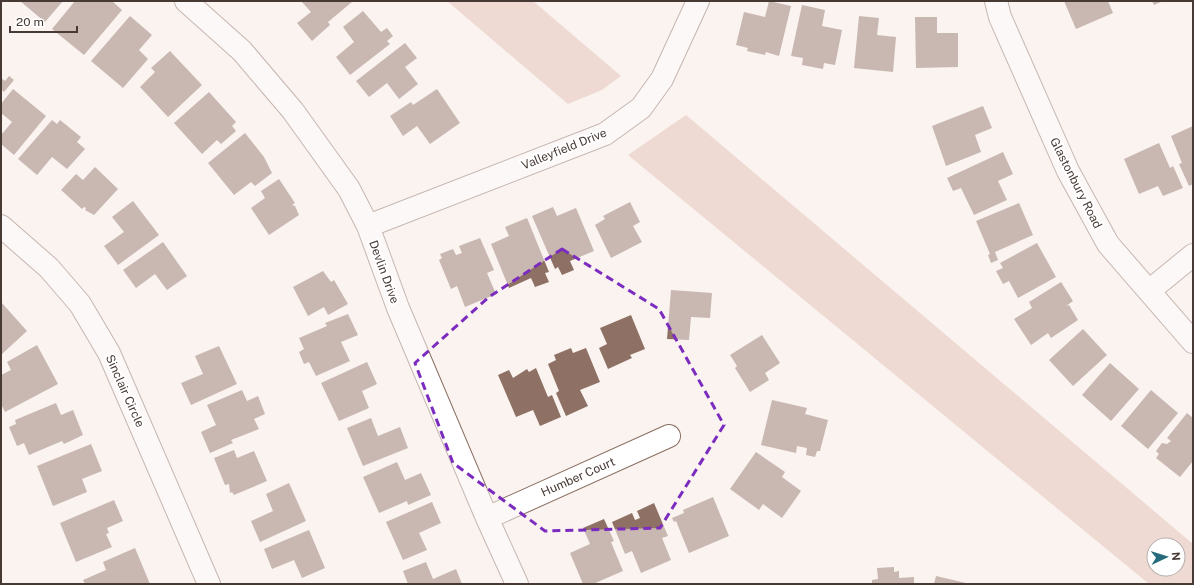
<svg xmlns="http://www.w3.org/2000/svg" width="1194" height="585" font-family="'Public Sans',sans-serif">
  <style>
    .green { fill: #e1bdad; fill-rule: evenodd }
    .building { fill: #8e7164 }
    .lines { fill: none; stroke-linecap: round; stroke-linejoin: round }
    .street-casing { stroke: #896d60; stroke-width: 24 }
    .street { stroke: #fff; stroke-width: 22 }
    .marked { fill: none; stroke: #7b2cbf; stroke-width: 3; stroke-dasharray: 8 5; stroke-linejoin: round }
    .labels { text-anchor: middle; stroke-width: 4; stroke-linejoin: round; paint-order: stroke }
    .street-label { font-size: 12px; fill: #473a34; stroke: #fff }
  </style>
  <rect width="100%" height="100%" fill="#faf3f0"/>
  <!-- green -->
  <path class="green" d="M447,1H533L621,76L602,90L568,104Z
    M686,115L1193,544V584H1149L628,155ZM1154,545H1178V569H1154Z"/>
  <!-- building -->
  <path class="building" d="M20,1H63L45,22Z
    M75,1H112L122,10L84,55L52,29Z
    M301,1H351L352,2L328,22L330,25L312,41L297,23L311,12Z
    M769,1L791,6L779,56L766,52L765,55L747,51L748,48L736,45L744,12L765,17Z
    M1064,1H1108L1113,13L1076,29Z
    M1152,1H1163L1154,5Z
    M802,5L825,10L822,26L842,30L835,65L824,63L823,69L802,65L803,58L791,56Z
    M363,11L381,32L387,28L393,36L387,41L390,44L350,75L336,57L354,42L343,27Z
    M130,16L152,35L139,50L148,59L123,88L91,61Z
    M859,16L879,18L877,35L896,37L893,72L854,68Z
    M915,17H937V33H958V67L916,68Z
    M405,43L417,58L405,67L418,84L399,99L387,83L369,97L356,81Z
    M170,51L202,85L168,117L140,87L155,72L151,68Z
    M9,76L14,80L4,92L1,89V78L5,81Z
    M13,89L46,116L14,155L1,144V135L12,122L1,113V104Z
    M437,89L460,123L430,144L417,126L403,136L390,116L411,102L413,105Z
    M209,92L236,122L232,126L236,131L221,144L217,140L202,154L174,123Z
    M983,106L992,128L975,135L981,152L946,166L932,126Z
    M52,120L57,124L60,120L81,137L77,142L85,149L67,169L52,157L37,175L18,159Z
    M1193,126V184L1189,186L1179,164L1182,163L1171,136Z
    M245,133L264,157L272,173L255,186L251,182L234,195L208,163Z
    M1159,143L1170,168L1173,166L1183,188L1163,196L1158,186L1139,194L1124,159Z
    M1003,152L1013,174L998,181L1007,200L974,215L961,188L953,191L947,178Z
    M95,167L118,189L94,215L85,210L86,208L84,207L82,209L61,190L76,174L83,180Z
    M279,179L295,203L292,205L295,206L299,215L269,235L251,208L265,198L261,191Z
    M133,201L159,235L118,265L104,246L124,232L112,217Z
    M630,202L640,222L633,226L642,242L611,258L595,225L605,219L603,216Z
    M1019,203L1033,235L995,252L998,260L991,263L988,255L990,254L976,221Z
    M553,207L557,216L576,208L594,251L570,261L574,270L562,275L558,267L555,269L532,216Z
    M527,218L549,272L545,273L549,282L535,287L531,278L509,288L491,244L509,236L505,227Z
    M480,238L494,270L487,273L496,294L465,307L457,286L451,289L439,260L442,258L440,254L453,249L456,255L462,253L459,246Z
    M163,242L187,276L167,290L155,274L136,288L123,270Z
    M1037,243L1056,277L1018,298L1009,281L1003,284L996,271L1003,268L1000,263Z
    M323,271L331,282L334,280L348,304L328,315L324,307L308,316L293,287Z
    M1061,282L1073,301L1066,306L1069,305L1078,320L1051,338L1048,333L1031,345L1014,319L1032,308L1029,302Z
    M671,290L712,293L710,318L691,317L689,340L667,339Z
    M1,302L27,331L2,354L1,353Z
    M348,314L358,335L341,342L350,361L316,376L309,362L304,364L299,352L304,349L299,338L327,326L325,323Z
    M631,315L645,349L630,355L632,358L608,369L599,348L607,344L600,328Z
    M1083,329L1107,355L1073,386L1049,360Z
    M762,335L780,363L765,373L769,380L750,392L735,368L737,366L730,355Z
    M37,345L58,384L5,412L1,404V375L11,370L7,362Z
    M219,346L237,384L191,405L181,383L203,374L195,356Z
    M571,348L573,353L586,348L600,382L580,390L588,406L566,416L556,393L559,391L548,364L556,360L554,355Z
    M367,362L377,384L362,391L369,408L339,421L321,383Z
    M1110,363L1139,389L1111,421L1082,395Z
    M536,368L548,397L552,395L561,417L540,426L533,410L516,417L498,375L509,370L513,378L527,369L529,372Z
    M242,390L247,401L258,396L265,414L254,419L259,429L231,440L233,443L210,453L201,432L216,425L207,405Z
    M1151,390L1178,413L1148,449L1121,426Z
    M772,400L807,408L805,414L828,420L820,451H817L815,457L806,455L807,448L797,446L796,453L761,445Z
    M56,403L61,415L73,410L83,435L64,444L62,441L29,455L24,443L17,446L9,427L16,424L15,420Z
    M1187,413L1193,418V461L1180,477L1156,458L1159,454L1156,451L1162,443L1167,444L1171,441L1167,438Z
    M371,418L378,436L400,427L408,448L363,466L347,428Z
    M91,444L102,471L82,479L87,492L53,506L37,466Z
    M234,450L237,458L254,451L267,481L234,495L232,492L230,493L229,484L225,485L214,458Z
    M756,452L785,472L782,477L801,491L782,518L763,504L759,510L730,489Z
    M397,462L405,480L421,473L431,495L408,505L407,501L379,513L363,477Z
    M289,483L306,521L260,542L251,521L273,511L266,494Z
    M713,497L729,536L689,553L676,521L674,522L672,518L684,513L683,510Z
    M114,500L123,521L107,528L109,533L106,534L112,547L76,562L60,523Z
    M432,502L441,523L419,533L427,550L403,560L386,522Z
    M654,503L668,536L662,538L671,560L641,573L632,551L625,554L612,522L632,513L635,520L640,518L637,511Z
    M604,519L614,541L611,542L623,571L593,584H583L570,553L590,544L583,528Z
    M309,530L325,568L302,578L294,560L272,569L264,549Z
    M135,548L150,584H85L83,580L106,570L103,562Z
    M426,562L433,579L456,569L462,584H408L403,571Z
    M894,567V572L899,571V578L914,577V584H872V580L878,579L877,568Z
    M936,576L966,583V584H934Z"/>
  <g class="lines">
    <defs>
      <path id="street" d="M186,1L242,51L293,111L349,189L368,226L398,308L487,518L517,584
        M996,1L1000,17L1068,171L1108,244L1193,342
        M1,226L49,268L80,304L109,353L209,584
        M368,226L605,134L641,108L662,79L698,1
        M1149,291L1193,255
        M487,518L669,436"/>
    </defs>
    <!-- street casing -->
    <use href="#street" class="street-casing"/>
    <!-- street -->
    <use href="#street" class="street"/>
  </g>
  <!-- marked area -->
  <path d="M0 0H1194V585H0ZM562,249L659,309L724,425L660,528L545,531L453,463L415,363L489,297Z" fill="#faf3f0" fill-opacity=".55" fill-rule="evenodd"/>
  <path class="marked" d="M562,249L659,309L724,425L660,528L545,531L453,463L415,363L489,297Z"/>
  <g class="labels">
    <!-- street labels -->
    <g class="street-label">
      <text transform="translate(564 149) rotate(-22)" y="4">Valleyfield Drive</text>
      <text transform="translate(1076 183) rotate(63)" y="4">Glastonbury Road</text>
      <text transform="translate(384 272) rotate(70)" y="4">Devlin Drive</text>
      <text transform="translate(125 391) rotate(66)" y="4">Sinclair Circle</text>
      <text transform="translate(578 477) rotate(-24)" y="4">Humber Court</text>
    </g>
  </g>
  <!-- border -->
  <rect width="1194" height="585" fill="none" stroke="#473a34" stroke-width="4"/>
  <!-- north arrow -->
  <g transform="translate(1166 557) rotate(86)"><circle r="19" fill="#ffffff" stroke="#b5b0ae"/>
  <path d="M0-3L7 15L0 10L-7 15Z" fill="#266b7b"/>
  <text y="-6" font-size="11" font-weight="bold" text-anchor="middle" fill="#473a34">N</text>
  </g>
  <!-- scale -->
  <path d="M10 26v6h67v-6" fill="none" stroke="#473a34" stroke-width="2"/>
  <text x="16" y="26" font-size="12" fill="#473a34" stroke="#ffffff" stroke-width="3" paint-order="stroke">20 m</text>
</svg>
